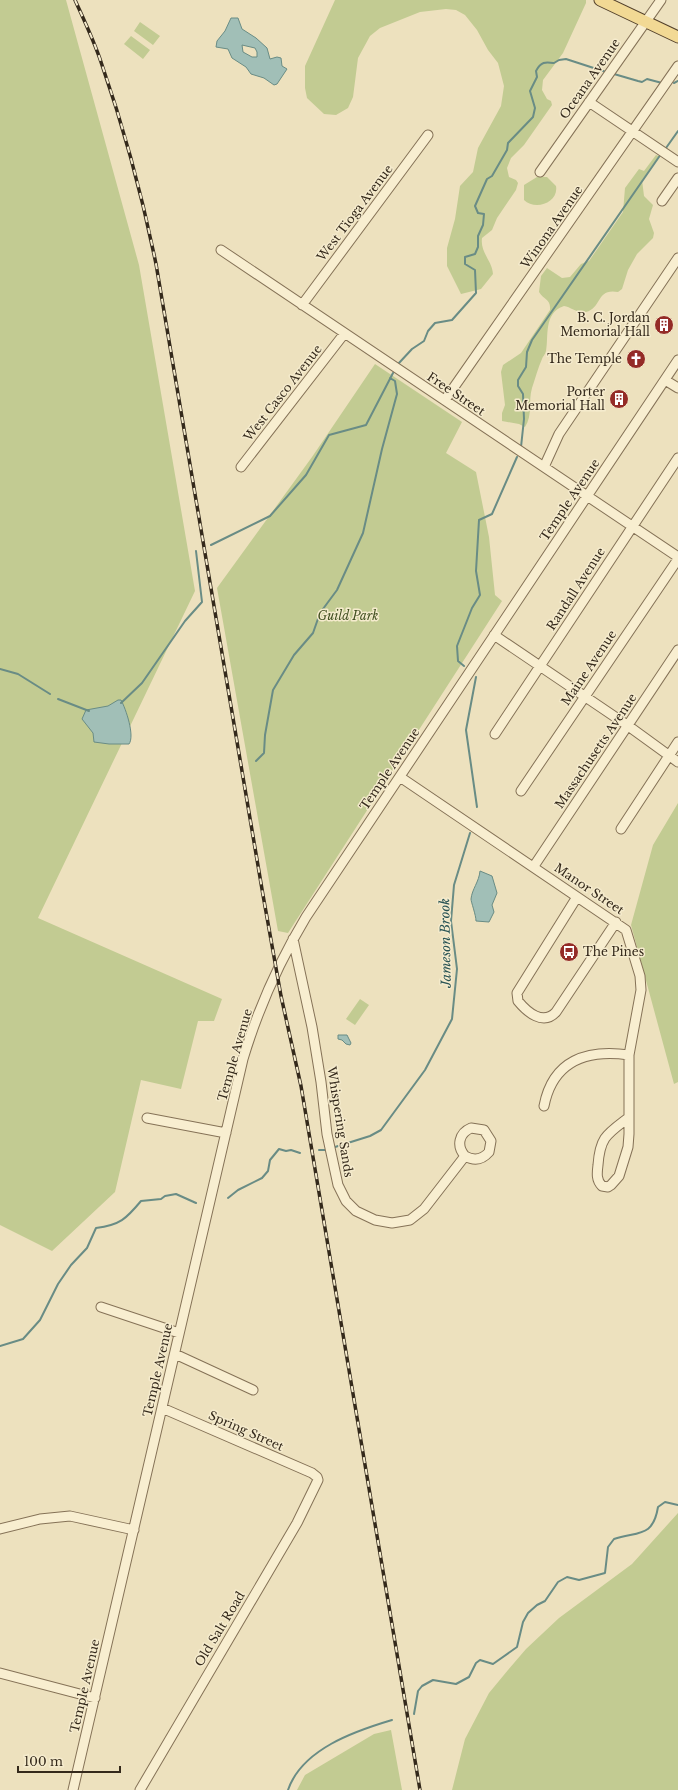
<svg xmlns="http://www.w3.org/2000/svg" width="678" height="1790" font-family="'Libre Baskerville',serif">
  <style>
    .green { fill: #c2cb92 }
    .water { fill: #a1bfb7; stroke: #698c85; fill-rule: evenodd }
    .lines { fill: none; stroke-linecap: round; stroke-linejoin: round }
    .stream { stroke: #698c85; stroke-width: 2 }
    .minor-casing { stroke: #857257; stroke-width: 11 }
    .major-casing { stroke: #53402b; stroke-width: 13 }
    .minor { stroke: #f8eed0; stroke-width: 9 }
    .major { stroke: #f2d994; stroke-width: 11 }
    .rail-casing { stroke: #34291b; stroke-width: 3.5 }
    .rail { stroke: #f5ebcd; stroke-width: 2; stroke-dasharray: 6; stroke-linecap: butt }
    .labels { text-anchor: middle; stroke-width: 3; stroke-linejoin: round; paint-order: stroke }
    .street-label { font-size: 12px; fill: #34291b; stroke: #f5ebcd }
    .poi-label { font-size: 12px; fill: #34291b; stroke: #f5ebcd; text-anchor: end }
    .park-label { font-size: 12px; font-style: italic; fill: #435122; stroke: #f5ebcd }
    .water-label { font-size: 13px; font-style: italic; fill: #2a5454; stroke: #f5ebcd }
  </style>
  <rect width="100%" height="100%" fill="#ede1be"/>
  <!-- green -->
  <path class="green" d="M0,0H66L139,265L195,591L38,918L222,999L214,1021H198L181,1089L141,1080L115,1192L52,1251L0,1225Z
    M335,0H586V3L563,53L543,80L542,90L547,99L551,101L552,105L524,145L511,158L507,168L509,177L516,180L518,183L516,190L497,218L492,230L482,238C480,253 492,260 493,274L481,289L461,294L447,266V248L455,219L460,186L473,172L478,148L501,106L504,86L498,63L488,50L477,30L465,15L456,10L446,9L420,12L380,28L370,36L358,58L353,97L348,108L336,115L324,114L307,98L305,88V66Z
    M140,22L160,36L153,45L134,31Z
    M131,36L150,50L143,59L124,44Z
    M656,155L659,156L642,180L644,196L653,205L649,219L654,233L653,238L637,254L628,270L622,289L618,292C596,288 602,308 586,312C578,314 571,307 564,306C543,313 549,337 546,351C545,355 543,356 542,359C538,368 535,379 532,388C528,401 533,415 525,427L519,424L502,421V413L505,405L501,372L503,365L521,353L550,310C551,299 544,300 539,292L541,276L547,268L562,278L570,277L581,264L589,261L623,212L625,188L639,169L644,171Z
    M537,177H547L556,186C559,203 535,211 524,200V185Z
    M375,364L462,422L446,453L476,472L489,537L495,595L502,601L288,933L278,931L217,588L312,457Z
    M678,803V1082L674,1084L631,925L653,845Z
    M360,999L369,1005L355,1025L346,1019Z
    M678,1513V1790H452L465,1739L489,1693L508,1670L526,1649L559,1618L632,1564Z
    M391,1730L402,1790H297L305,1775L374,1734Z"/>
  <!-- water -->
  <path class="water" d="M231,18H238L242,29L256,38L267,48L270,59L277,57L281,58L282,66L287,69L277,84L274,85L264,78L251,74L246,67L232,58L228,49L216,47L217,41L225,31ZM242,45L255,48L257,52V57H252L243,52Z
    M118,700H121C126,709 135,736 129,744H109L94,742L93,733L82,719L86,710L108,706Z
    M480,871L492,876L497,893L492,905L494,912L489,922L476,921C476,915 471,902 471,899C472,889 479,882 480,871Z
    M338,1035H347L351,1043L350,1045L346,1044L342,1040L338,1039Z"/>
  <g class="lines">
    <!-- stream -->
    <path class="stream" d="M614,74L638,81L642,82L647,79L662,83
      M674,83L678,81
      M666,148L678,131
      M399,363L412,349L424,341L428,331L435,323L452,320L476,293L475,270L465,264V257L475,254L478,247V236L483,225L484,214L478,213L475,206L487,179L492,176L507,150L508,143L533,117L535,108L530,91L537,77L536,71C541,61 546,62 554,63L559,60L566,59L606,72
      M521,447L524,419L523,394L518,386V380L526,367L527,352L532,340L661,154
      M211,545L270,516L306,475L329,435L366,425L393,373
      M464,666L458,661L457,646L472,608L480,595L476,571L479,520L492,514L517,457
      M0,669L18,674L50,694
      M476,677L466,730L477,807
      M58,699L89,711
      M121,703L142,683L185,621L202,602L196,551
      M256,761L264,753L265,735L273,690L294,655L313,633L320,613L337,590L363,533L382,449L397,394L395,381L390,378
      M335,1147L370,1136L381,1130L425,1070L452,1019L457,969L451,921L454,885L470,833
      M319,1150H325
      M228,1198L238,1190L262,1178L268,1171L270,1160L279,1149L286,1151L291,1150L300,1153
      M0,1346L23,1339L40,1320L58,1284L71,1265L87,1248L96,1228C120,1225 126,1219 141,1201L161,1199L165,1196L176,1194L196,1203
      M414,1714L418,1691L422,1686L433,1680L456,1684L469,1677L476,1663L480,1660L493,1664L517,1647L523,1622L528,1613L537,1605L545,1601L558,1582L567,1577L579,1580L605,1573L608,1547L614,1539C638,1531 653,1538 658,1507L665,1502L678,1505
      M288,1790C302,1749 355,1731 392,1720"/>
    <defs>
      <path id="minor" d="M589,102L678,162
        M540,172L661,0
        M662,201L678,178
        M221,250L678,557
        M302,305L428,135
        M665,380L678,388
        M445,400L678,66
        M241,467L344,334
        M544,467L559,434L678,258
        M494,635L627,725L678,762
        M495,734L678,458
        M400,777L626,930L640,976L641,990L629,1055V1134L628,1147L619,1176L611,1185L608,1187L602,1186C596,1180 597,1173 598,1165C600,1137 607,1134 628,1118
        M521,791L678,559
        M621,829L678,742
        M534,866L678,650
        M577,897L517,993L518,1001C527,1012 543,1026 556,1012L616,922
        M293,939L312,1027L321,1082L327,1134L338,1185L346,1201L356,1211L375,1220L392,1223L410,1220L424,1209L465,1156C474,1161 482,1160 489,1152L491,1141L484,1130L471,1128C459,1133 456,1146 465,1156
        M544,1106C553,1060 587,1049 629,1055
        M147,1118L226,1133
        M101,1307L179,1333
        M175,1354L253,1390
        M0,1529L40,1519L70,1516L134,1530
        M0,1673L95,1698
        M73,1790L243,1059C258,1009 279,962 306,917L678,360
        M140,1790L297,1523L318,1480L317,1477L312,1473L162,1408"/>
      <path id="major" d="M600,0L678,37"/>
    </defs>
    <!-- minor casing -->
    <use href="#minor" class="minor-casing"/>
    <!-- major casing -->
    <use href="#major" class="major-casing"/>
    <!-- minor -->
    <use href="#minor" class="minor"/>
    <!-- major -->
    <use href="#major" class="major"/>
    <defs>
      <path id="rail" d="M75,0C84,20 94,41 101,62C124,128 142,195 156,264L263,895L281,996L301,1086L420,1790"/>
    </defs>
    <!-- rail casing -->
    <use href="#rail" class="rail-casing"/>
    <!-- rail -->
    <use href="#rail" class="rail"/>
  </g>
  <!-- icons -->
  <defs>
    <symbol id="building-disc" viewBox="-11 -11 22 22"><circle r="9.5" fill="#942b27" stroke="#f5ebcd"/><path d="M-4-6H4V6H1V3H-1V6H-4ZM-2.5-4.3h1.7v1.8h-1.7ZM.8-4.3h1.7v1.8H.8ZM-2.5-1h1.7V.8h-1.7ZM.8-1h1.7V.8H.8Z" fill="#fff"/></symbol>
    <symbol id="church-disc" viewBox="-11 -11 22 22"><circle r="9.5" fill="#942b27" stroke="#f5ebcd"/><path d="M-1.2-6h2.4v3.5h3.3v2.4h-3.3V6h-2.4V-.1h-3.3v-2.4h3.3Z" fill="#fff"/></symbol>
    <symbol id="bus-disc" viewBox="-11 -11 22 22"><circle r="9.5" fill="#942b27" stroke="#f5ebcd"/><path d="M-5-6H5V4H4V6H2V4H-2V6H-4V4H-5ZM-3.5-4V0h7V-4ZM-3.5 1.2v1.5H-2V1.2ZM2 1.2v1.5H3.5V1.2Z" fill="#fff"/></symbol>
  </defs>
  <g fill-rule="evenodd">
    <use href="#building-disc" x="653" y="314" width="22" height="22"/>
    <use href="#church-disc" x="625" y="348" width="22" height="22"/>
    <use href="#building-disc" x="608" y="388" width="22" height="22"/>
    <use href="#bus-disc" x="558" y="941" width="22" height="22"/>
  </g>
  <g class="labels">
    <!-- street labels -->
    <g class="street-label">
      <text transform="translate(590 79) rotate(-55)" y="4">Oceana Avenue</text>
      <text transform="translate(355 213) rotate(-53)" y="4">West Tioga Avenue</text>
      <text transform="translate(552 227) rotate(-55)" y="4">Winona Avenue</text>
      <text transform="translate(283 393) rotate(-52)" y="4">West Casco Avenue</text>
      <text transform="translate(456 394) rotate(34)" y="4">Free Street</text>
      <text transform="translate(570 500) rotate(-56)" y="4">Temple Avenue</text>
      <text transform="translate(576 589) rotate(-57)" y="4">Randall Avenue</text>
      <text transform="translate(589 668) rotate(-56)" y="4">Maine Avenue</text>
      <text transform="translate(596 751) rotate(-56)" y="4">Massachusetts Avenue</text>
      <text transform="translate(390 769) rotate(-56)" y="4">Temple Avenue</text>
      <text transform="translate(589 889) rotate(34)" y="4">Manor Street</text>
      <text transform="translate(235 1055) rotate(-74)" y="4">Temple Avenue</text>
      <text transform="translate(340 1122) rotate(81)" y="4">Whispering Sands</text>
      <text transform="translate(158 1370) rotate(-77)" y="4">Temple Avenue</text>
      <text transform="translate(246 1431) rotate(24)" y="4">Spring Street</text>
      <text transform="translate(220 1629) rotate(-59)" y="4">Old Salt Road</text>
      <text transform="translate(85 1686) rotate(-77)" y="4">Temple Avenue</text>
    </g>
    <!-- poi labels -->
    <g class="poi-label">
      <text x="650" y="322">B. C. Jordan<tspan x="650" dy="14">Memorial Hall</tspan></text>
      <text x="622" y="363">The Temple</text>
      <text x="605" y="396">Porter<tspan x="605" dy="14">Memorial Hall</tspan></text>
      <text x="583" y="956" text-anchor="start">The Pines</text>
    </g>
    <!-- park labels -->
    <g class="park-label">
      <text x="348" y="620">Guild Park</text>
    </g>
    <!-- water labels -->
    <g class="water-label">
      <text transform="translate(445 943) rotate(-91)" y="5">Jameson Brook</text>
    </g>
  </g>
  <!-- scale -->
  <path d="M18 1766v6h102v-6" fill="none" stroke="#34291b" stroke-width="2"/>
  <text x="24" y="1766" font-size="12" fill="#34291b" stroke="#f5ebcd" stroke-width="3" paint-order="stroke">100 m</text>
</svg>
